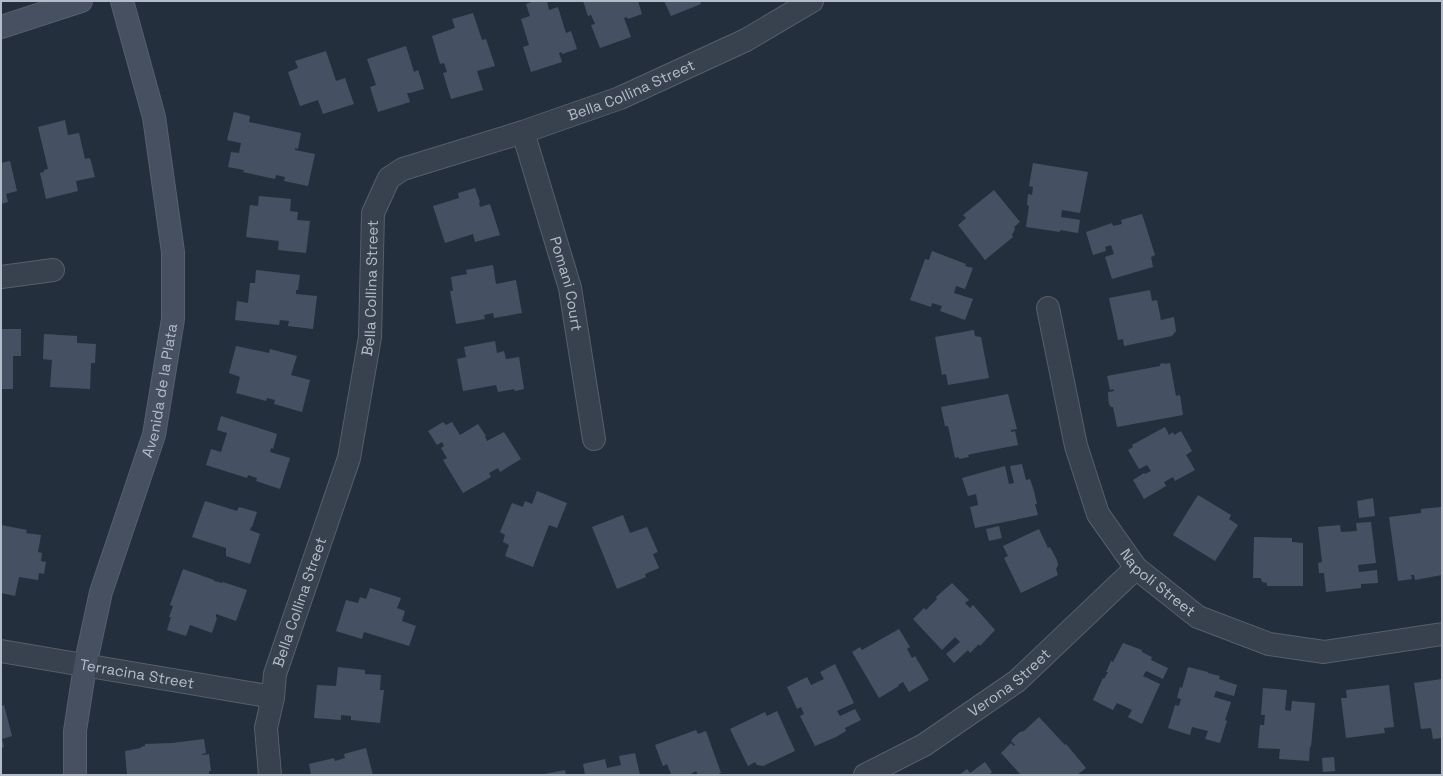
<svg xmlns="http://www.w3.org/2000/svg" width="1443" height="776" font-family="'Space Grotesk',sans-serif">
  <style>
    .building { fill: #455162 }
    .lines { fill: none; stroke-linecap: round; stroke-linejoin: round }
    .street-casing { stroke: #565f6c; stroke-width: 24 }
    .secondary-casing { stroke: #565f6c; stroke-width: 24 }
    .street { stroke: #38414e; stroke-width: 22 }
    .secondary { stroke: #465061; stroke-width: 22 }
    .labels { text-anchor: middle; stroke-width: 3; stroke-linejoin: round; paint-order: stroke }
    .street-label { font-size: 15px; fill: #b4bcc9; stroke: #1d2633 }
  </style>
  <rect width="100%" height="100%" fill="#242f3e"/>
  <!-- building -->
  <path class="building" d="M534,1H547L549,10L558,7L566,33L571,31L577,49L562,54L561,52L559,53L562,62L531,72L523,47L529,45L521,19L530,16L526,4Z
    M583,1H638L642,14L628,19L627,17L624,18L631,37L600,48L591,25L595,24L591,15L588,16Z
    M664,1H700L701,4L671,16Z
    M473,13L482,40L486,39L495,66L477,71L483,90L451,99L443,73L447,72L444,63L440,64L432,36L455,28L452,19Z
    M406,46L414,72L418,70L424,89L410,93H407L410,102L378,112L370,87L376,85L367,59Z
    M326,51L336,81L345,78L354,104L323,114L318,100L300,106L288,72L298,68L295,61Z
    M234,112L250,116L249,122L301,133L298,149L295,148V150L315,154L308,186L284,181L285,177L276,175L275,179L243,172L244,170L228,167L231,152L239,153L241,143L227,140Z
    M65,120L68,135L79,133L85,159L90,158L95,177L76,181L78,191L46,199L40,173L44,172V170L48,169L38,127Z
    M10,161L17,191L6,194L8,202L1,204V163Z
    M1033,163L1088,172L1080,213L1062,210L1061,217L1080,220L1078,233L1060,230V232L1026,227L1029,206L1027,205L1028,194L1032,195L1033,187L1029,186Z
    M475,188L480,202L479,203L480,207L490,204L500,235L475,242L473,234L445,243L433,206L459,198L458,193Z
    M994,190L1020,222L1014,227L1015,229L1012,235L1013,237L985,260L958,225L966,218L963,215Z
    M259,196L291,199L290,211L298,212L297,220L310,221L306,253L278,250L279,241L246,237L250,205L258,206Z
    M1142,214L1155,255L1151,257L1153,267L1112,279L1105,257L1114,254L1111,245L1105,247L1106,251L1093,255L1086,232L1112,223L1113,226L1122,224L1121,220Z
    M932,251L966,264L965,266L973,268L965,289L956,286L954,293L973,299L965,320L940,311L942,306L932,303L931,307L910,300L925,259L929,260Z
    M493,265L496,284L516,280L522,313L494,318L493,313L484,315L485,319L456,324L450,291H453L451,277L467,274L466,270Z
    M256,270L300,275L298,290H296V294L317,296L313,329L288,326L289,321L280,320L279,325L235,320L237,301L248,303L250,283H255Z
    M1150,290L1152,301L1157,300L1161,320L1174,317L1176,331L1172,336L1124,346L1123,339L1118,340L1109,298Z
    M1,329H21V356H13V389H1Z
    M974,330L975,336L981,337L989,378L948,385L946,374L942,375L935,337Z
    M44,334L77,336V343L96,344L95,363H91L90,389L50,387L52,360L43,359Z
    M495,341L497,353L504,351L506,359L519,357L524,389L515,391L514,389L498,392L496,385L463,391L457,359L466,357L464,347Z
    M236,346L269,353L270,349L297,356L291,375L310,380L302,412L274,404L275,400L267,398L266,401L236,393L240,377L229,373Z
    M1165,363V364L1170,363L1176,396L1180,395L1183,415L1117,427L1113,407H1111L1109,404L1108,395V392L1114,391L1113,389L1110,390L1107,376L1160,366V364Z
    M1008,394L1017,429L1011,430V432L1015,431L1018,445L971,454L968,455L969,457L959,459V457L955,458L948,426H945L941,407Z
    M221,416L277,434L273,449L271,448L270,452L290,458L280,489L256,481L257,478L248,475L247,478L206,465L211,449L221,452L227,433L217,430Z
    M443,422L446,425L452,422L460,435L478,424L486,436L485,437L487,441L504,432L521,459L500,472L498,468L489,473L491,477L463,493L443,460L447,458L441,448L444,446L442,442L437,445L428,431Z
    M1165,427L1169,435L1173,432L1174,435L1181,431L1192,451L1186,455L1195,470L1175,481L1173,477L1164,482L1166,486L1144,499L1133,480L1144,473L1145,474L1151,471L1147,465L1139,469L1128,450L1133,447L1132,445Z
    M1022,464L1026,480L1030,479L1034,491L1037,504H1035L1038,515L975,528L970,507L978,505L976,494L968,496L962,478L1005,466L1009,484L1014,483L1010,466Z
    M537,491L567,503L557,528L549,525L533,567L505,556L509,545L503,542L505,535L500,532L512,503L523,507L525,501L532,504Z
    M1198,495L1231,515L1229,519L1238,525L1215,561L1173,535Z
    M1373,498L1375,516L1359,518L1357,501Z
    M205,501L237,511L239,507L257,512L252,527H251L250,530L260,534L250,564L226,556V548L192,537Z
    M1441,507L1442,516V575L1415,580L1414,575H1411L1412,579L1398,581L1389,517L1421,513V509Z
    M623,515L630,533L647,527L658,552L653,554L659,568L645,574L646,577L617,589L592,527Z
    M1371,522L1376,563L1358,565L1359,572L1377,570L1378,583L1361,584V588L1326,592L1324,573H1319L1318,563L1322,562L1318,527L1340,525L1341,532L1357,531L1356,523Z
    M1,525L27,530L26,533L41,535L38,552L42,553L41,561L46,562L44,574L39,573L38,580L19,577L15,596L1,593Z
    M999,526L1002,538L989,541L986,529Z
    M1039,529L1048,548L1050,547L1057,560L1058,565L1056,569L1058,575L1021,593L1004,558L1008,556L1003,546Z
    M1254,537L1292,538V542L1303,543V586H1267V583L1262,582L1261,578H1253Z
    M183,569L214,580V581L222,583L223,582L247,590L236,621L216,614V617L217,618L212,633L190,625L186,636L167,630L171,617H169L173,606L170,605Z
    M952,583L969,600L965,603L970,608L973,605L995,630L980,646L979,644L970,653L968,650L954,663L946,654L960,642L955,637L942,650L913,619L924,608L926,610L937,599L936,597Z
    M370,588L401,598L397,608L405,611L402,621L416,626L409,646L364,632L362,639L336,631L346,600L358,603L360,597L366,599Z
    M899,629L910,647L907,649L912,658L915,656L929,680L909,692L903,682L898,685L899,686L879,698L852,652L860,647L862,650Z
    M1123,643L1142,650V652L1152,657L1151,660L1168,668L1163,679L1146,671L1143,676L1160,684L1142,724L1128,717L1132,710L1117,703L1113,710L1093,700L1103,678L1104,679L1108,672H1106L1111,661L1113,662Z
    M835,664L854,703L837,711L840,716L855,709L861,720L845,728L846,731L836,737L815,746L800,716L804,714L801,707L797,709L787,687L807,677L811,685L824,679L820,672Z
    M338,667L365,670V674L381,675L380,690H384L380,723L351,720V716L341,715V720L314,718L317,685L336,686Z
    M1188,667L1208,672V673L1220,676L1219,679L1237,685L1234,696L1216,691L1214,697L1231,702L1225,720L1227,721L1220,743L1205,739L1208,731L1192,727L1190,735L1168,728L1175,705L1179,706L1181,699L1177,698L1180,687L1182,688Z
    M1442,679V738L1433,739L1431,728L1421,729L1414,683Z
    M1389,685L1394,727L1384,728L1385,733L1346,738L1341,698H1347L1346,690Z
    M1263,688L1287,690L1285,710L1291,711L1292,701L1315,703L1311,747L1310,746L1309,761L1279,759L1280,749L1258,748L1260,725H1264L1265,715H1261Z
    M4,705L12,736L2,739L4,747L1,748V706Z
    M777,711L795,751L763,766L757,765L755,762L748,766L730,729L765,712L767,716Z
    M1039,717L1065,745L1066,744L1086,768L1077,775H1021L1001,753L1011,743L1014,746L1015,745L1011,741L1013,738L1020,732L1024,731Z
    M696,730L698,734L706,731L721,773L715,775H698L696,771L689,775H668L671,774L667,764L663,766L655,745Z
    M204,739L206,753L202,754V755L209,754L211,771H209V775H127L125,751L141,748V747L145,746V744L172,743Z
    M366,748L373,775H311L309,764L334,758L335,761L345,758L344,754Z
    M635,753L640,775H585L583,764L605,759L607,768L621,765L619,756Z
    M1334,757L1335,771L1323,772L1322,758Z
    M985,762L992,772L989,775H959L967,769L970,773Z
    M565,770L566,775H544V774Z"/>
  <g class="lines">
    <defs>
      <g id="street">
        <path id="s1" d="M523,132L570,288L594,439"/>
        <path d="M1,277L53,270"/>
        <path id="s2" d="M1048,308L1076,446L1098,514L1136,568L1198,617L1269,644L1324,652L1442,634"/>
        <path id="s3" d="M1,651L273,697"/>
        <path id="s4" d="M270,775L266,728L273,697L275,674L349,458L370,337L373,213L389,178L403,169L523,132L620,98L746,40L812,1"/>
        <path id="s5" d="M865,775L924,745L1017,681L1136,568"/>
      </g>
      <g id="secondary">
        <path d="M1,27L81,1"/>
        <path id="s6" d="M75,775V731L85,666L101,592L154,435L173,319V252L154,117L122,1"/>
      </g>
    </defs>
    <!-- street casing -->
    <use href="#street" class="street-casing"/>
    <!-- secondary casing -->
    <use href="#secondary" class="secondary-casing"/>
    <!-- street -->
    <use href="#street" class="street"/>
    <!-- secondary -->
    <use href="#secondary" class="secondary"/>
  </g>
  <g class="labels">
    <!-- street labels -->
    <g class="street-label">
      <text dy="5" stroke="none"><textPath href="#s4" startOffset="874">Bella Collina Street</textPath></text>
      <text dy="5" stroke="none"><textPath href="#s1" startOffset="158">Pomani Court</textPath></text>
      <text dy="5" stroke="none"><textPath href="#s4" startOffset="502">Bella Collina Street</textPath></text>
      <text dy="5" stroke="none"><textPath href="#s6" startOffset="396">Avenida de la Plata</textPath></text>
      <text dy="5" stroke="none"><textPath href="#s2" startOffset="304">Napoli Street</textPath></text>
      <text dy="5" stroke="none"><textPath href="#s4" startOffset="178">Bella Collina Street</textPath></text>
      <text dy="5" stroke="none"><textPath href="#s3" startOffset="138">Terracina Street</textPath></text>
      <text dy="5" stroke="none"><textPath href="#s5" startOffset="172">Verona Street</textPath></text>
    </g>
  </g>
  <!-- border -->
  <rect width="1443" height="776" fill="none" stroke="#b4bcc9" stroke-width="4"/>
</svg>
